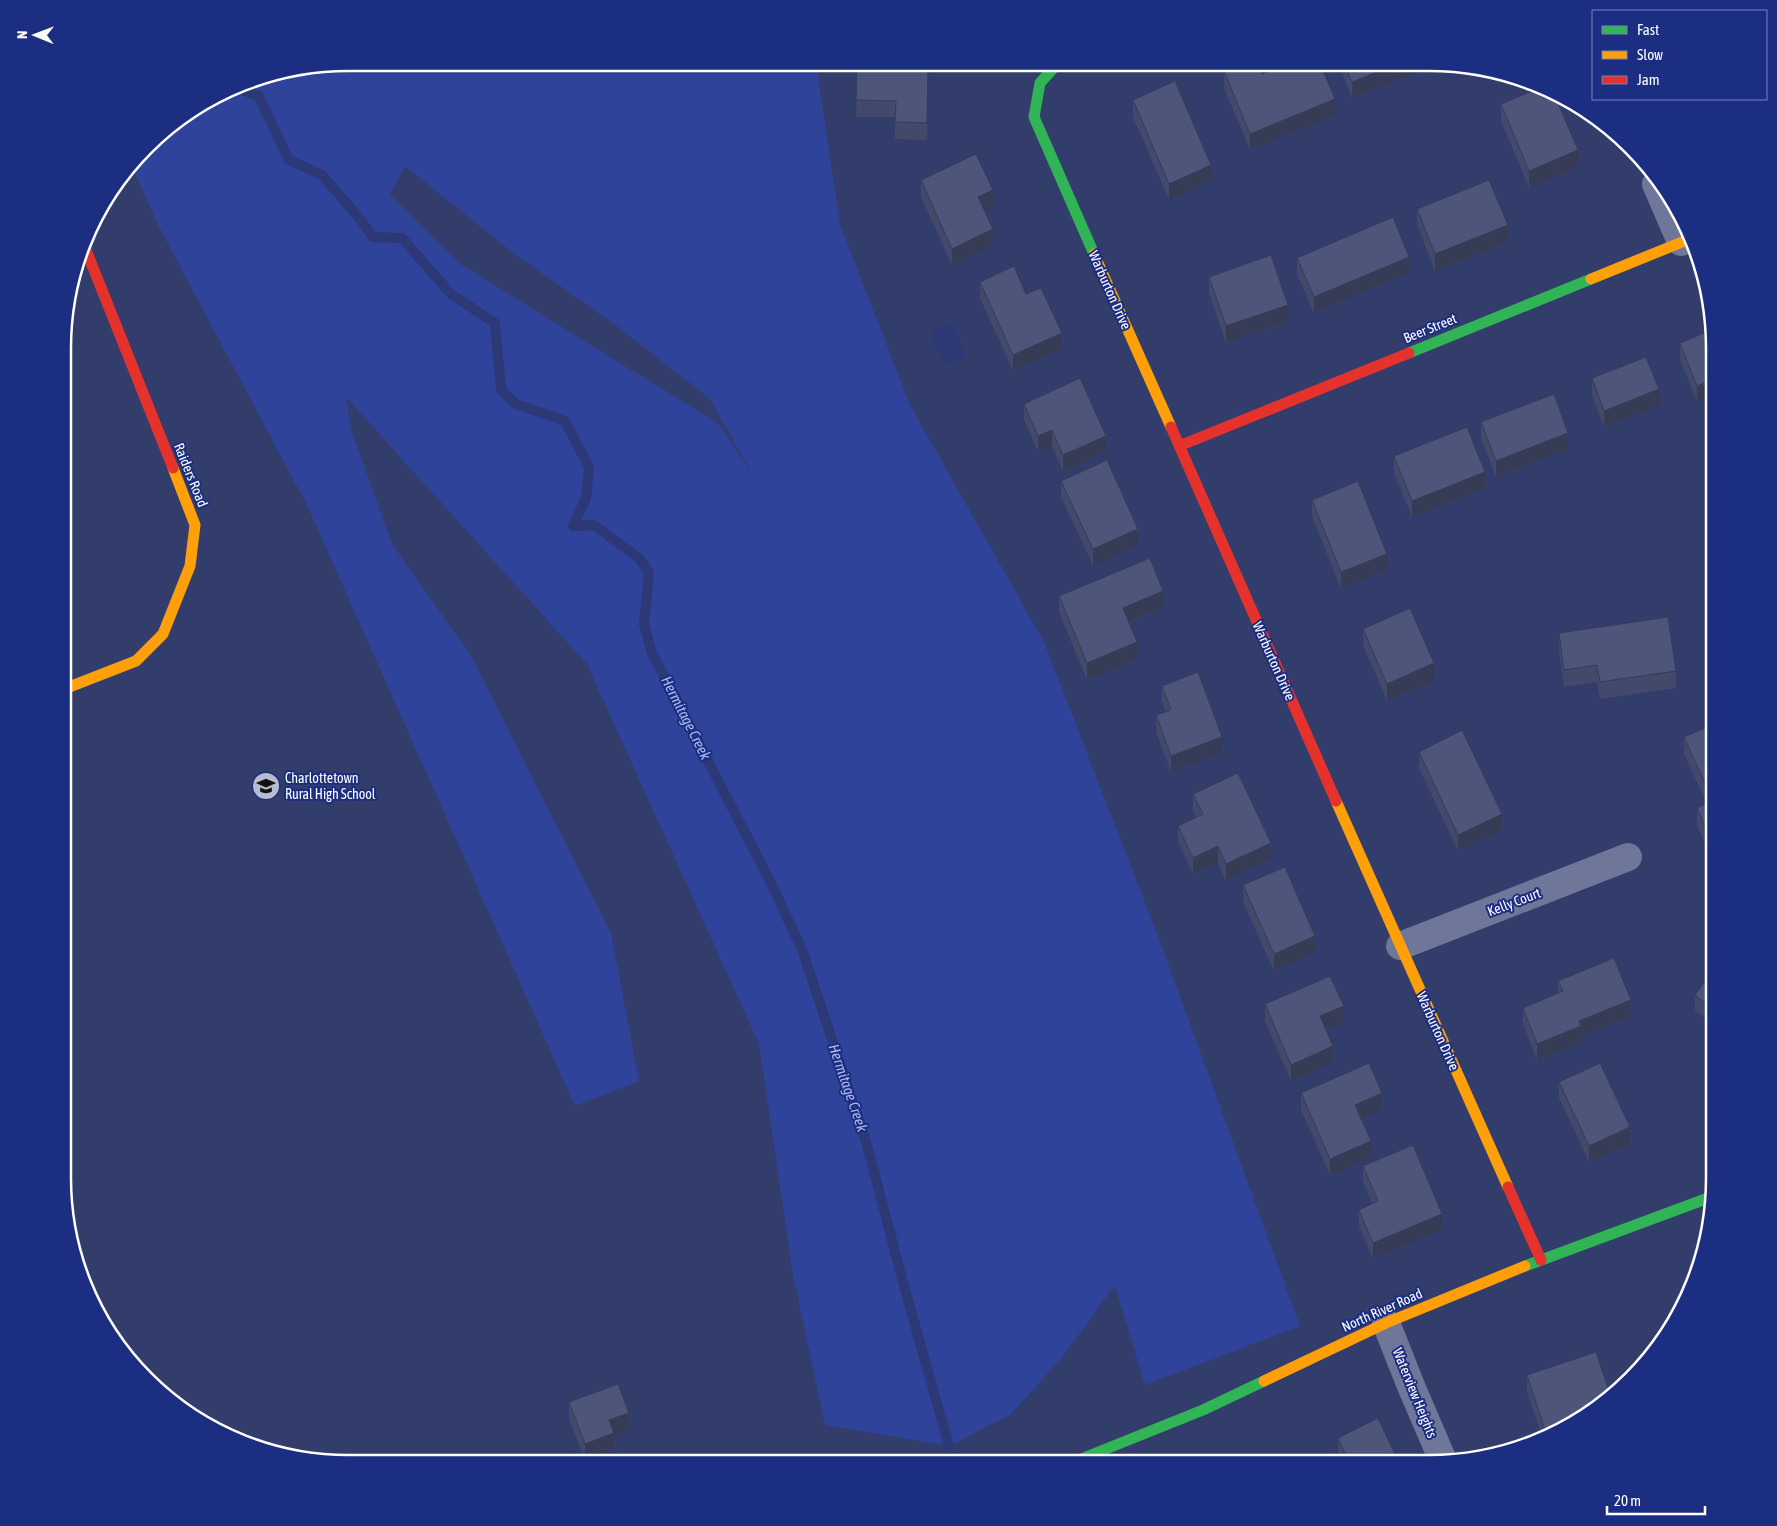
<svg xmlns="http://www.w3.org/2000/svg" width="1777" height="1526" font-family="'Asap Condensed',sans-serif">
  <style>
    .green { fill: #30439a; fill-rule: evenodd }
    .water { fill: #2d3877 }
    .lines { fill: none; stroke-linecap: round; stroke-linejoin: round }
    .stream { stroke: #2d3877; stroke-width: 10 }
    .street { stroke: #6e7699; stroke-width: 28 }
    .fast { stroke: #30b455; stroke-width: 11 }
    .slow { stroke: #ff9f0a; stroke-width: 11 }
    .jam { stroke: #e5322d; stroke-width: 11 }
    .wall { fill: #42496a }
    .shaded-wall { fill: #363c56 }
    .building { fill: #4d557b; stroke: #363c56 }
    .labels { text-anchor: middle; stroke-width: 4; stroke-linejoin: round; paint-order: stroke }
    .street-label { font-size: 14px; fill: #fff; stroke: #1c2e82 }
    .poi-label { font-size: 14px; fill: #fff; stroke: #1c2e82; text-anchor: start }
    .water-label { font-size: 15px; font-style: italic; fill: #adbaf2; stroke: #1c2e82 }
    .rim { fill: none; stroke: #fff; stroke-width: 2.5 }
  </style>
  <rect width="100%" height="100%" fill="#333d6b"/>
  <!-- green -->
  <path class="green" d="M348,63H816L840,225L910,405L1044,642L1161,944L1300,1326L1145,1385L1115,1285L1060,1360L1010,1415L949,1446L825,1425L793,1274L759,1044L587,664L346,397L351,429L392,544L471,656L611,933L639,1081L575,1106L307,505L158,225L132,167L160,133L256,78ZM405,166L512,252L614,324L709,398L756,480L718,423L605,354L459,263L390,195Z"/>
  <!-- water -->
  <path class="water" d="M952,324L966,356L945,366L931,334Z"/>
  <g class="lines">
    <!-- stream -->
    <path class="stream" d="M237,89L258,95L289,160L322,175L360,219L373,237L402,238L451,294L495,323L501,390L516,404L565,421L589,467L586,498L573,526L594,525L640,559L649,573L644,624L652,653L771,883L803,952L867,1145L903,1282L949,1446"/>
    <!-- street -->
    <path class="street" d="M1656,184L1681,242
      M1400,946L1628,857
      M1386,1323L1411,1386L1444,1463"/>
    <!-- fast -->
    <path class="fast" d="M1058,63L1040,83L1034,117L1094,254
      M1409,353L1591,279
      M1525,1266L1711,1197
      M1071,1463L1203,1410L1264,1381"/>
    <!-- slow -->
    <path class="slow" d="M1094,254L1171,427
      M1591,279L1692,238
      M64,689L136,661L163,634L190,566L195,525L173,468
      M1336,801L1508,1187
      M1264,1381L1386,1323L1525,1266"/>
    <!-- jam -->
    <path class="jam" d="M86,250L173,468
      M1171,427L1336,801
      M1179,446L1409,353
      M1508,1187L1541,1260"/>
  </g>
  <!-- wall -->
  <path class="wall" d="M857,63H928L927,140L895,139V117H856Z
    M1338,63H1423V70L1352,98Z
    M1224,71L1262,74L1335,115L1250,150L1224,88Z
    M1133,100L1211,181L1169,200L1133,117Z
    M1501,104L1578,167L1529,188L1501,121Z
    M921,180L993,206L984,211L993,246L952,265L921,197Z
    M1417,209L1508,242L1435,271L1417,225Z
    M1297,258L1409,273L1314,313L1297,274Z
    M1209,277L1288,321L1226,343L1209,293Z
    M980,282L1062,349L1013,371L980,298Z
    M1714,329L1697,402L1680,359V343Z
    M1592,378L1659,406L1604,427L1592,395Z
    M1024,404L1106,452L1063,472L1052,446L1038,452L1024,420Z
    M1481,422L1568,450L1496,477L1481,438Z
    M1394,456L1485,488L1412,517L1394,473Z
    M1061,481L1138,545L1093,566L1061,497Z
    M1312,500L1387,570L1341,589L1312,516Z
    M1059,596L1163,607L1129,622L1137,659L1087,680L1059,612Z
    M1363,629L1434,680L1387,701L1363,645Z
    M1559,633L1676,671V688L1600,699L1597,682L1564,687L1559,650Z
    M1162,686L1222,753L1171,772L1156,732V715L1165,712L1162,702Z
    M1714,724L1713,862L1697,825V808L1707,804L1684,754V737Z
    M1419,752L1502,830L1458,851L1419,768Z
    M1193,794L1271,859L1226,881L1218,863L1193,874L1178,842V826L1196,817L1193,811Z
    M1243,885L1315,952L1274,971L1243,902Z
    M1714,969V1025L1695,1011V995Z
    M1558,981L1631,1016L1581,1037V1043L1537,1060L1523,1024V1008L1558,993Z
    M1265,1004L1344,1022L1326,1030L1333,1063L1291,1081L1265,1021Z
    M1559,1082L1630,1144L1589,1162L1559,1098Z
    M1301,1093L1382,1110L1361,1119L1371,1157L1330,1175L1301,1110Z
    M1363,1166L1442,1230L1373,1259L1359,1226V1210L1372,1204L1363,1182Z
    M1527,1375L1610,1394L1543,1439L1527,1392Z
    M569,1402L629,1429L614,1435V1449L585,1460L569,1419Z
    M1338,1438L1399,1463H1342L1338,1454Z"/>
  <!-- shaded-wall -->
  <path class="shaded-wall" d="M1399,63H1423V70L1352,98V82Z
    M1486,72L1491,73L1486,76Z
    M1335,99V115L1250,150V134Z
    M1578,150V167L1529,188V171Z
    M1211,165V181L1169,200V184Z
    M993,190V206L978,214V197Z
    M1508,225V242L1435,271V254Z
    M993,229V246L952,265V249Z
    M1409,257V273L1314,313V297Z
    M1288,305V321L1226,343V326Z
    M1062,333V349L1013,371V355Z
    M1714,379V396L1697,402V386Z
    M1659,389V406L1604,427V411Z
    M1052,430V446L1038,452V436Z
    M1568,433V450L1496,477V461Z
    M1106,436V452L1063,472V455Z
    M1485,472V488L1412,517V501Z
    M1138,529V545L1093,566V549Z
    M1387,554V570L1341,589V572Z
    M1163,591V607L1123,624V608Z
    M1137,642V659L1087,680V663Z
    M1434,663V680L1387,701V684Z
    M1222,737V753L1171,772V756Z
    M1502,814V830L1458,851V835Z
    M1271,843V859L1226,881V864Z
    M1713,845H1714V861L1713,862Z
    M1218,846V863L1193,874V858Z
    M1315,936V952L1274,971V954Z
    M1631,1000V1016L1581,1037V1043L1537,1060V1044L1579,1021Z
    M1344,1006V1022L1320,1032V1016Z
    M1333,1046V1063L1291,1081V1065Z
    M1382,1093V1110L1355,1122V1105Z
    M1630,1127V1144L1589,1162V1146Z
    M1371,1141V1157L1330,1175V1159Z
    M1442,1214V1230L1373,1259V1243Z
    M629,1413V1429L614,1435V1449L585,1460V1444L609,1420Z"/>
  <!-- building -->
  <path class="building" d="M857,63H928L927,123L895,122L896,101L856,100Z
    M1244,63H1258L1262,74L1289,63H1320L1335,99L1250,134L1224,71Z
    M1344,63H1399L1352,82Z
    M1175,81L1211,165L1169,184L1133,100Z
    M1542,87L1555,96L1578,150L1529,171L1501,104Z
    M976,154L993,190L978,197L993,229L952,249L921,180Z
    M1489,180L1508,225L1435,254L1417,209Z
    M1393,217L1409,257L1314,297L1297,258Z
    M1271,255L1288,305L1226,326L1209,277Z
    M1014,266L1026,294L1041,288L1062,333L1013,355L980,282Z
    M1714,329V379L1697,386L1680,343Z
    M1646,357L1659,389L1604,411L1592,378Z
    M1080,378L1106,436L1063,455L1052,430L1038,436L1024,404Z
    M1554,394L1568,433L1496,461L1481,422Z
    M1467,427L1485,472L1412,501L1394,456Z
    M1107,460L1138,529L1093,549L1061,481Z
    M1358,481L1387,554L1341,572L1312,500Z
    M1150,558L1163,591L1123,608L1137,642L1087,663L1059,596Z
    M1410,608L1434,663L1387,684L1363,629Z
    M1668,617L1676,671L1600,682L1597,665L1564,670L1559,633Z
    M1198,672L1222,737L1171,756L1156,715L1171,710L1162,686Z
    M1714,724V845H1713L1697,808L1713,801L1684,737Z
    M1462,730L1502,814L1458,835L1419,752Z
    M1238,773L1271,843L1226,864L1218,846L1193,858L1178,826L1203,814L1193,794Z
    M1285,867L1315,936L1274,954L1243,885Z
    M1614,958L1631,1000L1579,1021L1581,1026L1537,1044L1523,1008L1563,991L1558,981Z
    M1714,969V1009L1695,995Z
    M1330,976L1344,1006L1320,1016L1333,1046L1291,1065L1265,1004Z
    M1369,1063L1382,1093L1355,1105L1371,1141L1330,1159L1301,1093Z
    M1600,1063L1630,1127L1589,1146L1559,1082Z
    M1413,1145L1442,1214L1373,1243L1359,1210L1378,1201L1363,1166Z
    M1655,1343L1650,1351L1648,1346Z
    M1596,1352L1610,1394L1547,1436L1527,1375Z
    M618,1384L629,1413L609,1420L614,1433L585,1444L569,1402Z
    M1378,1418L1399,1463H1349L1338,1438Z"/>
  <!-- icons -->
  <defs>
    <symbol id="school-disc" viewBox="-11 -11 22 22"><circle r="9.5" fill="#b8bbcb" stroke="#1c2e82"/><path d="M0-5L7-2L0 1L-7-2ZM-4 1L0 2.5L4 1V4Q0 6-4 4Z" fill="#111"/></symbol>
  </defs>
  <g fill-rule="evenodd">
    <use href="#school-disc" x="250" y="770" width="32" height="32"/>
  </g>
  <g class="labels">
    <!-- street labels -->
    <g class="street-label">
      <text transform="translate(1110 290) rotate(66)" y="5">Warburton Drive</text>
      <text transform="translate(1430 328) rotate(-22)" y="5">Beer Street</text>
      <text transform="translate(191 475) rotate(68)" y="5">Raiders Road</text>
      <text transform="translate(1274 661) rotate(66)" y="5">Warburton Drive</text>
      <text transform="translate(1514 902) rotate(-21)" y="5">Kelly Court</text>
      <text transform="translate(1438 1031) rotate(66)" y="5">Warburton Drive</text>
      <text transform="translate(1382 1310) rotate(-24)" y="5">North River Road</text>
      <text transform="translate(1415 1393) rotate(68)" y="5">Waterview Heights</text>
    </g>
    <!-- poi labels -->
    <g class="poi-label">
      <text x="285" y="783">Charlottetown<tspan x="285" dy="16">Rural High School</tspan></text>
    </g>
    <!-- water labels -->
    <g class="water-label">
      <text transform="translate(686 718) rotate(63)" y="5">Hermitage Creek</text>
      <text transform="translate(848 1088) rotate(71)" y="5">Hermitage Creek</text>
    </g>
  </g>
  <!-- crop -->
  <path d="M0 0H1777V1526H0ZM348 71H1429A277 277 0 0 1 1706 348V1178A277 277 0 0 1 1429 1455H348A277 277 0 0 1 71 1178V348A277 277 0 0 1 348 71Z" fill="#1c2e82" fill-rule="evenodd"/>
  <path class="rim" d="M348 71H1429A277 277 0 0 1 1706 348V1178A277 277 0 0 1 1429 1455H348A277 277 0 0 1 71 1178V348A277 277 0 0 1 348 71Z"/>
  <!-- legend -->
  <rect x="1592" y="10" width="175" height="90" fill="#1c2e82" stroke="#7782b4"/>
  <rect x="1602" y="26" width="25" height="8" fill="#30b455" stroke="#7782b4"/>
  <text x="1637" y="35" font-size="15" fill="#ffffff">Fast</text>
  <rect x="1602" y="51" width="25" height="8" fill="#ff9f0a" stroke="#7782b4"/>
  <text x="1637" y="60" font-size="15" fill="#ffffff">Slow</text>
  <rect x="1602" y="76" width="25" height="8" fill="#e5322d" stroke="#7782b4"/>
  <text x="1637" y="85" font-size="15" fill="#ffffff">Jam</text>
  <!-- north arrow -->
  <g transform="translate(35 35) rotate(271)" stroke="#1c2e82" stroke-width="4" paint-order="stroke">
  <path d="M0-4L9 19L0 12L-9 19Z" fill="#ffffff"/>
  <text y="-8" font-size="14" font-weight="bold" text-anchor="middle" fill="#ffffff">N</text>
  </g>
  <!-- scale -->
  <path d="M1607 1506v8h98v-8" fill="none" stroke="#ffffff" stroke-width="2.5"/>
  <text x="1614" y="1506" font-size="15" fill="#ffffff" stroke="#1c2e82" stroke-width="4" paint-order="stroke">20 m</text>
</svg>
